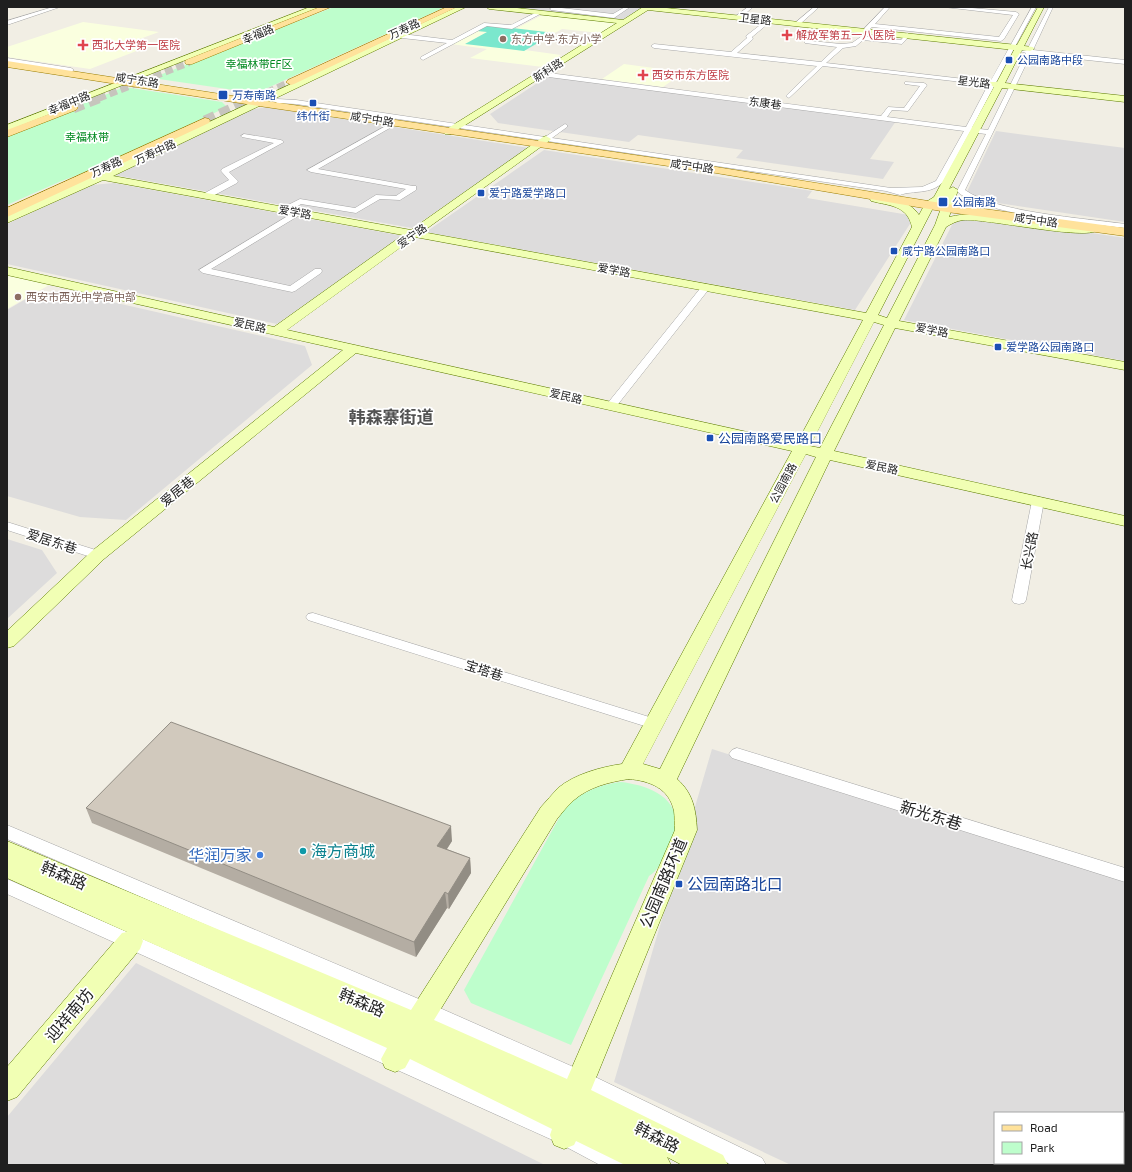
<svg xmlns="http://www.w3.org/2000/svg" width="1132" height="1172" font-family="'Exo 2','Noto Sans SC',sans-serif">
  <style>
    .residential { fill: #dddcdc; fill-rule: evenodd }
    .education { fill: #faffdf }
    .park { fill: #befecc }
    .pitch { fill: #7be7cd }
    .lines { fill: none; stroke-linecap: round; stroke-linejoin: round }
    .primary-tunnel-far1 { stroke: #c7c5bd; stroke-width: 8; stroke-dasharray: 8 4; stroke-linecap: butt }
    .primary-tunnel { stroke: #c7c5bd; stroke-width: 11; stroke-dasharray: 11 5.5; stroke-linecap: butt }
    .street-casing { stroke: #a6a6a6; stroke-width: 1 }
    .secondary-casing { stroke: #5d7c00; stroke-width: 1 }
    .primary-casing { stroke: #9a7d00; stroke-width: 1 }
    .street { fill: #fff; fill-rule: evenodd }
    .secondary { fill: #f1ffb4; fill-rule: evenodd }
    .primary { fill: #ffe29b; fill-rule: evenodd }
    .wall { fill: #b4ada3 }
    .shaded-wall { fill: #928d84 }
    .building { fill: #d1c9bd; stroke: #928d84 }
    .health-dot { fill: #e0444e; stroke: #fff; stroke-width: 1.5 }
    .education-dot { fill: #8d6e63; stroke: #fff; stroke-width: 1.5 }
    .transit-dot { fill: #1a4fb4; stroke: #fff; stroke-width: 1.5 }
    .culture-dot { fill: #0f9aa8; stroke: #fff; stroke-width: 1.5 }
    .shop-dot { fill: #3f7fe0; stroke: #fff; stroke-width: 1.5 }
    .labels { text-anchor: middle; stroke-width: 3.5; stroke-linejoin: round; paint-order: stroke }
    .far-street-label { font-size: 11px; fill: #1f1f1f; stroke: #fff }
    .far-health-label { font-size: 11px; fill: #be3a42; stroke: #fff; text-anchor: start }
    .far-education-label { font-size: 11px; fill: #785e54; stroke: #fff; text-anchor: start }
    .far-transit-label { font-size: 11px; fill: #164399; stroke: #fff; text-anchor: start }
    .far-park-label { font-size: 11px; fill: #018920; stroke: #fff }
    .transit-label { font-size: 13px; fill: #164399; stroke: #fff; text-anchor: start }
    .street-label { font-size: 13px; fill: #1f1f1f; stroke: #fff }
    .near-street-label { font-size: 16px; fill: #1f1f1f; stroke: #fff }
    .near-culture-label { font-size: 16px; fill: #0d838f; stroke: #fff; text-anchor: start }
    .near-shop-label { font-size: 16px; fill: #366cbe; stroke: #fff; text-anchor: end }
    .near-transit-label { font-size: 16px; fill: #164399; stroke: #fff; text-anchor: start }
    .district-label { font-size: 17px; font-weight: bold; fill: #525252; stroke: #fff }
  </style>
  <rect width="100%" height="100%" fill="#f1eee4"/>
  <!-- residential -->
  <path class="residential" d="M502,7H643L622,20Z
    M548,76L896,121L870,159L894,162L883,179L736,158L743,150L638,135L629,142L498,123L490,114Z
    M266,107L529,148L412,228L114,175L250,110Z
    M996,131L1125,148V222L964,198Z
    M544,150L812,191L807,198L915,216L855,310L426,232Z
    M114,183L403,236L277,324L7,264V224L92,185Z
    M958,213L1125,238V361L904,320Z
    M64,291L305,346L312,365L126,520L80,517L7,496V310L36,293Z
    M7,539L42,550L57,573L7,619Z
    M712,749L1125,881V1165H791L614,1082ZM995,1113H1123V1163H995Z
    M136,963L545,1165H7V1117Z"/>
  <!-- education -->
  <path class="education" d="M544,14L618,22L600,33L562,29L525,50L561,55L543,67L470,58L487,49L451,44L488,25L517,28Z
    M83,22L159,32L137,40L157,43L90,69L7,57V47Z
    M624,64L684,72L663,87L602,79Z
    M7,274L51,284L7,309Z"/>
  <!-- park -->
  <path class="park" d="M334,7H445L263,90L241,91L152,78Z
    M122,88H131L222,102L227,107L104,165L59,182L7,205V137L43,120Z
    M621,782C647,785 682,797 675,831C673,838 670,844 666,851C662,860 659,870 649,876L571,1045L471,1003L464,990L564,809C582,792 597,785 621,782Z"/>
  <!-- pitch -->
  <path class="pitch" d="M488,25L555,33L524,51L465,44L487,32L477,31Z"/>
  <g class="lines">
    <!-- primary-tunnel-far1 -->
    <path class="primary-tunnel-far1" d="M98,98L189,62
      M256,98L291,82"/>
    <!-- primary-tunnel -->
    <path class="primary-tunnel" d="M73,108L101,97
      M205,121L258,97"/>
    <defs>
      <path id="street" d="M53,7H60L7,25V21Z
        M553,7L613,14L625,7H630L614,18L551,10L550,9Z
        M748,7H753L740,18H736V16Z
        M814,7H819L799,25H795V23Z
        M885,7H890L875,24L999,37L1013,15L944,7H961L1016,12L1019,14L1004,39L1001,41L872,27L868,31H864L863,30Z
        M1032,7H1036L972,128L988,130L1026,53L1020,51L1027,50L1049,7H1053L1033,50L1125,60V64L1031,54L965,190C997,213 1084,218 1125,224V228C1091,224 978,214 957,191L986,134L970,132L943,182C931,195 913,190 900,195L886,191L296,104L277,103L274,101L277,99L296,100L545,137L565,124L567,125V127L552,138L891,188L922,187L936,181L964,131L541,76L538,74L541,72L881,116L888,107L904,108L920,86L905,84V82L924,83L927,85L908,111L892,110L887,117L966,127L988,85L823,66L789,98L786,96L787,95L817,66L654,48L651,46L654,44L731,52L747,38L746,36L768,19L770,20V22L752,37L753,39L737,53L821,62L837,47L805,43V41L818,29L823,30L811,41L841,44L852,43L862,36L901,40L907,33L910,35L902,44L863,40L856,46L843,48L826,63L990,82Z
        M537,12L542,13L512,29L487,26L423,60L420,58L421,57L447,43L402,38L399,36L402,34L452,40L484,23L511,25Z
        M7,58L71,68L74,70L71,72L7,62Z
        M393,122L395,123V125L318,169L413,186H416V190L400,200L380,199L356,213L301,204L288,212H282V208L300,199L355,208L376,195L396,196L406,189L311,172L307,170Z
        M244,134L281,140L284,142L229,172L238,181L237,183L209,198H203V194L229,180L221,171L222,169L274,143L242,137L241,136Z
        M296,211H302L303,213L211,269L290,286L315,269H321L322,271L321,273L295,291L292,292L203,273L199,270Z
        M706,284L710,287L709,289L615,408H607L606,406L607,404L703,285Z
        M1038,497L1042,498L1044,501L1026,600L1024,603L1019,604L1014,603L1012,600L1032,501L1034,498Z
        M7,522L102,552L104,555L102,558H94L7,530Z
        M313,613L659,720L661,724L659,728L654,729L308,620L306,617L308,614Z
        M737,748L1125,868V882L732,758L729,754L732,750Z
        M7,825L433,1005L587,1073L762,1158L766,1165H732L573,1087L419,1017L7,839Z
        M7,879L571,1128L629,1158L633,1165H600L557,1142L7,894Z"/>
      <path id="secondary" d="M310,7H319L7,131V125Z
        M457,7H466L113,176L411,230L543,137L546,136L551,139L549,141L422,232L866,313L912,227C907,205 890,206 871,201L870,199L875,196C891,198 909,200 919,215L926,202L934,197L994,87L989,84L990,82H997L1014,50L648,10L451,134H445L443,132L445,130L617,23L489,9L486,7H508L623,20L643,7H657L1017,45L1038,7H1044L1024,46L1033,47L1034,49L1030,51L1022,50L1005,83L1125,96V102L1002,88L949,189L953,187L958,190L949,217C983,209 1016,221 1050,225C1064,226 1078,225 1091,227L1097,230C1088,241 984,218 963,220C956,221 951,224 946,227L899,321L1125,362V370L895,328L834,451L1125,516V526L830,460L677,779C693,793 696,810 697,830L591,1090L723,1155L728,1165H682L667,1157L671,1165H625L576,1141L574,1145L564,1149L554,1145L550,1135L552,1129L410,1059L405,1068L395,1072L385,1068L381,1059L387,1048L142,939L143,941L140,949L17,1097L7,1101V1067L122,933L127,932L7,878V841L411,1010L541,807C547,801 552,794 558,788C575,774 601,767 622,764L792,451L356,353L104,559L14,646L7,648V631L92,551L343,350L7,275V267L274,327L403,235L103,180L7,223V216ZM945,197L935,225L887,318L878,315L934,206L942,201ZM415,237L863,320L797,443L287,330ZM874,322L884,325L820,448L810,446ZM806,454L816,457L660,769L643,764ZM629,779C650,781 669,788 674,811C675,817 674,824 675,830L567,1079L434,1020L557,819C562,813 567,806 574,800C589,787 609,782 629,779Z"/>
      <path id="primary" d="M320,7H331L192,64H186L185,62L186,60Z
        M447,7H457L294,84L291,85L286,82L288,80Z
        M7,61L259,100L716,167L947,204L1125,228V236L947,212L716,173L259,106L7,67Z
        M73,105L76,106L78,108L76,110L7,137V130Z
        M205,118L209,119L210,121L209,123L7,217V208Z"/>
    </defs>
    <!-- street casing -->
    <use href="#street" class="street-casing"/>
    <!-- secondary casing -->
    <use href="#secondary" class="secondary-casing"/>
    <!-- primary casing -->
    <use href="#primary" class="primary-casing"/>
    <!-- street -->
    <use href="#street" class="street"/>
    <!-- secondary -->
    <use href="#secondary" class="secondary"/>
    <!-- primary -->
    <use href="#primary" class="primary"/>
  </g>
  <!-- wall -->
  <path class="wall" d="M86,808L452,841L447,849L470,858L471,873L449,909L447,908L416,957L92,823Z"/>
  <!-- shaded-wall -->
  <path class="shaded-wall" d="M451,826L452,841L439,861L437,846Z
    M470,858L471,873L449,909L448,894Z
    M445,892L447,908L416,957L414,942Z"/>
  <!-- building -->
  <path class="building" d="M171,722L451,826L437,846L470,858L448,894L445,892L414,942L86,808Z"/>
  <!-- markers -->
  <g class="health-dot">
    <path d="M785 29h4v4h4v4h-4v4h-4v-4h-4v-4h4z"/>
    <path d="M81 39h4v4h4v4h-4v4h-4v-4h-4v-4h4z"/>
    <path d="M641 69h4v4h4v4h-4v4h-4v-4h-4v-4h4z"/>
  </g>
  <g class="education-dot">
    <circle cx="503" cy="39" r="4"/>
    <circle cx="18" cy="297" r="4"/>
  </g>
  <g class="transit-dot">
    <rect x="1005" y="56" width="8" height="8" rx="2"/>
    <rect x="218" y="90" width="10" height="10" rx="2"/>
    <rect x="309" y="99" width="8" height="8" rx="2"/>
    <rect x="477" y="189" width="8" height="8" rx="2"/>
    <rect x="938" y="197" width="10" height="10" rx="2"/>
    <rect x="890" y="247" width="8" height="8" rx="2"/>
    <rect x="994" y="343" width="8" height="8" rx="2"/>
    <rect x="706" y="434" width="8" height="8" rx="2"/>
    <rect x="675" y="880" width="8" height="8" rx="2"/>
  </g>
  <circle class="culture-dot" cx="303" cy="851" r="4"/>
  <circle class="shop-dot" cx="260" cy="855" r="4"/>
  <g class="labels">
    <!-- far-street labels -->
    <g class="far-street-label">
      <text transform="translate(755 19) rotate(6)" y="4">卫星路</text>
      <text transform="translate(404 29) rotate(-25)" y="4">万寿路</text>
      <text transform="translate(258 34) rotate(-22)" y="4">幸福路</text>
      <text transform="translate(548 70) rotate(-32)" y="4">新科路</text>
      <text transform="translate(137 80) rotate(9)" y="4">咸宁东路</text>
      <text transform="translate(974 82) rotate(7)" y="4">星光路</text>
      <text transform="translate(69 103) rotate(-22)" y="4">幸福中路</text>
      <text transform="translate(765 103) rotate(7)" y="4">东康巷</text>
      <text transform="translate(372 119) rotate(9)" y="4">咸宁中路</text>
      <text transform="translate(155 152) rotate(-25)" y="4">万寿中路</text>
      <text transform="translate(692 166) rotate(8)" y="4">咸宁中路</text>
      <text transform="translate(106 167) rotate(-25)" y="4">万寿路</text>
      <text transform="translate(295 212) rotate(10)" y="4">爱学路</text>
      <text transform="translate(1036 220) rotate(8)" y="4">咸宁中路</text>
      <text transform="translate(412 236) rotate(-35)" y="4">爱宁路</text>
      <text transform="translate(614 270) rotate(10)" y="4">爱学路</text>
      <text transform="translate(250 325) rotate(13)" y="4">爱民路</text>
      <text transform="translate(932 330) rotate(11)" y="4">爱学路</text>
      <text transform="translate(566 396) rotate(13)" y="4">爱民路</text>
      <text transform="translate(882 467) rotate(12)" y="4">爱民路</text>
      <text transform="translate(783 483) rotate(-62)" y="4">公园南路</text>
    </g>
    <!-- far-health labels -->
    <g class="far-health-label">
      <text x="796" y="39">解放军第五一八医院</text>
      <text x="92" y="49">西北大学第一医院</text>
      <text x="652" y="79">西安市东方医院</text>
    </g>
    <!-- far-education labels -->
    <g class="far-education-label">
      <text x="511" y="43">东方中学·东方小学</text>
      <text x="26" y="301">西安市西光中学高中部</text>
    </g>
    <!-- far-transit labels -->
    <g class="far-transit-label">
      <text x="1017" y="64">公园南路中段</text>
      <text x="232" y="99">万寿南路</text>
      <text x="313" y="120" text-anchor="middle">纬什街</text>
      <text x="489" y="197">爱宁路爱学路口</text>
      <text x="952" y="206">公园南路</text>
      <text x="902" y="255">咸宁路公园南路口</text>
      <text x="1006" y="351">爱学路公园南路口</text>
    </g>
    <!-- far-park labels -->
    <g class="far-park-label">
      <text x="259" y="68">幸福林带EF区</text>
      <text x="87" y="141">幸福林带</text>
    </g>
    <!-- transit labels -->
    <g class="transit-label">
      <text x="718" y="443">公园南路爱民路口</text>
    </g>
    <!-- street labels -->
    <g class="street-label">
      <text transform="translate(177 491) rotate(-39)" y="5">爱居巷</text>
      <text transform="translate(52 541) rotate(18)" y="5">爱居东巷</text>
      <text transform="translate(1029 551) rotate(-79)" y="5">长兴路</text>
      <text transform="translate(484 670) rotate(18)" y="5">宝塔巷</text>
    </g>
    <!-- near-street labels -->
    <g class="near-street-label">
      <text transform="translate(931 815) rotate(17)" y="6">新光东巷</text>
      <text transform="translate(64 875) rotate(23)" y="6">韩森路</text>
      <text transform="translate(663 883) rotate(-67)" y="6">公园南路环道</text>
      <text transform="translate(362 1002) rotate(23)" y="6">韩森路</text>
      <text transform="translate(69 1015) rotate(-50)" y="6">迎祥南坊</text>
      <text transform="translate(657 1137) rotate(27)" y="6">韩森路</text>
    </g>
    <!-- near-culture labels -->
    <g class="near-culture-label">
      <text x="311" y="857">海方商城</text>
    </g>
    <!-- near-shop labels -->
    <g class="near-shop-label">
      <text x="252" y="861">华润万家</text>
    </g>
    <!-- near-transit labels -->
    <g class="near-transit-label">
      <text x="687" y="890">公园南路北口</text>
    </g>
    <!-- district labels -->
    <g class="district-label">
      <text x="391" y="423">韩森寨街道</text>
    </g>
  </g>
  <!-- border -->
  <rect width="1132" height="1172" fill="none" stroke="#1f1f1f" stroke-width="16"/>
  <!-- legend -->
  <rect x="994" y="1112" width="130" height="52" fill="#ffffff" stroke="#a5a5a5"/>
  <rect x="1002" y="1125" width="20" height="6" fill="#ffe29b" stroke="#a5a5a5"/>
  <text x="1030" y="1132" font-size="12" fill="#1f1f1f">Road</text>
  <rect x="1002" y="1142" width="20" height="12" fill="#befecc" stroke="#a5a5a5"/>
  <text x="1030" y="1152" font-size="12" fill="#1f1f1f">Park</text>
</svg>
